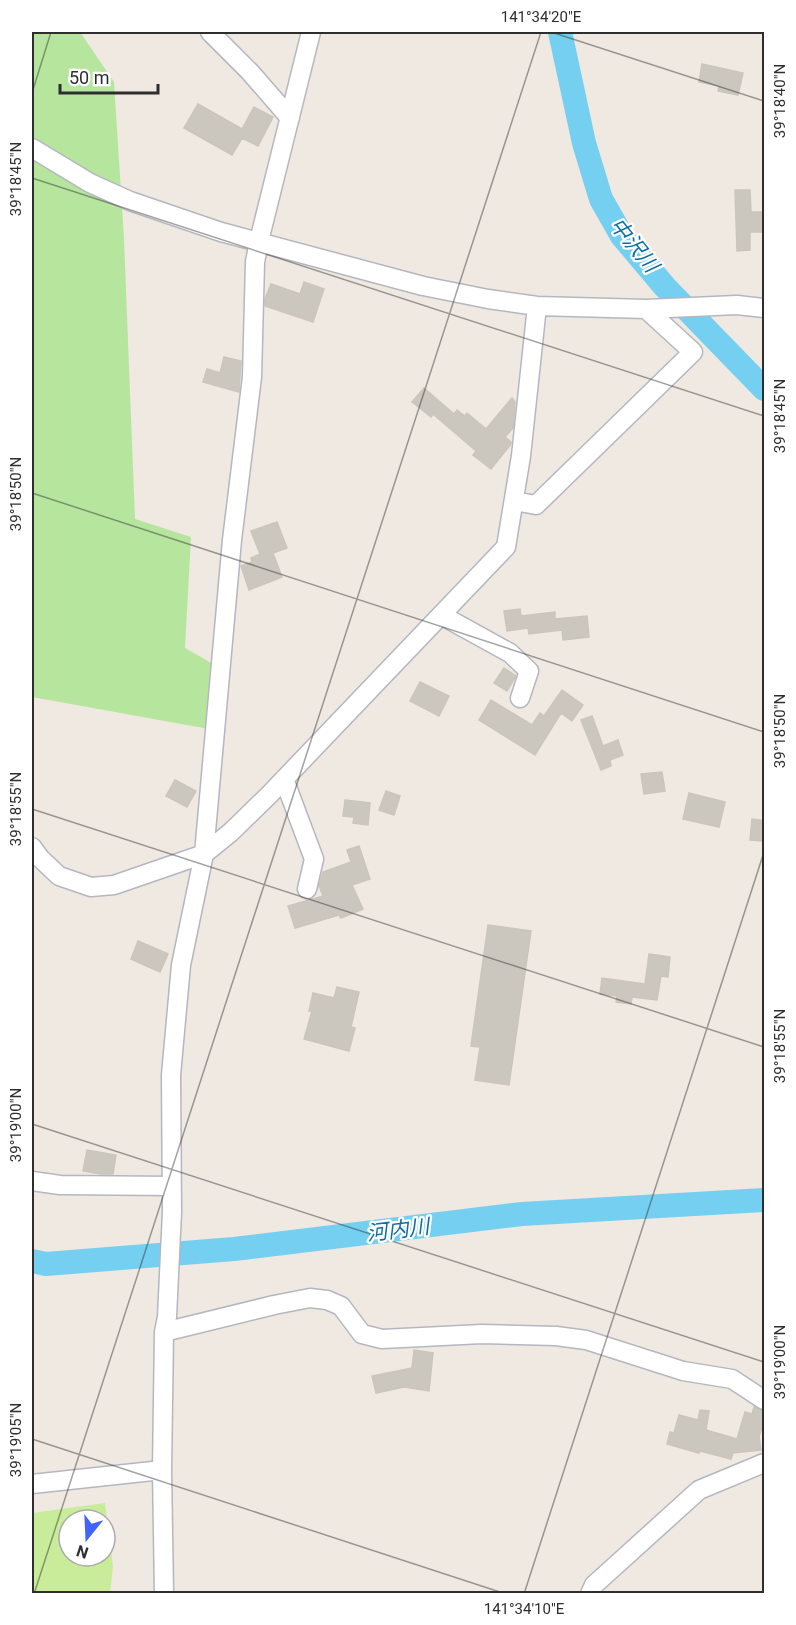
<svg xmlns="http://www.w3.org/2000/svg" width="796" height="1625" font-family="Roboto,'Noto Sans JP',sans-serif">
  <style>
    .green { fill: #b6e59e }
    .pitch { fill: #c9ec9a; fill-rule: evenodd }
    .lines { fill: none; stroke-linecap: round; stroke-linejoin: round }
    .river { stroke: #75cff0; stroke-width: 24 }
    .building { fill: #cbc7bf; stroke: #cbc5ba; stroke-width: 1.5 }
    .minor-casing { stroke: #b4b7c1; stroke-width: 21 }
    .minor { stroke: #fff; stroke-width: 18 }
    .ticks { fill: none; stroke: #2e2e2e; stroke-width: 1.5; stroke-opacity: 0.45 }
    .labels { text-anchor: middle; stroke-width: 4.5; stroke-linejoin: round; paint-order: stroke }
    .water-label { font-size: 21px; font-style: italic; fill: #0d6fa3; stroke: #fff }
    .neatline { fill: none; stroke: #2e2e2e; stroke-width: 2 }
    .ticks-label { font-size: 15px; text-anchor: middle; fill: #2e2e2e }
  </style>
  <rect width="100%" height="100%" fill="#efe9e1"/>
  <!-- green -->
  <path class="green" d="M32,32H80L114,82L124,239L135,519L191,537L185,648L229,673L220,731L32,697Z"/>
  <!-- pitch -->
  <path class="pitch" d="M105,1503L113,1566L110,1593H32V1513ZM69,1520H105V1556H69Z"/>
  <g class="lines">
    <!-- river -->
    <path class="river" d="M560,32L584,143L601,199L622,236L665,287L764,389
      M32,1261L46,1264L234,1249L522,1214L764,1200"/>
  </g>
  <!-- building -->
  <path class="building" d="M702,64L743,73L738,95L718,91L719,86L699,82Z
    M198,104L242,129L254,107L273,117L258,146L242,138L232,155L184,128Z
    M735,190H750L751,212H765V232H750V250L737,251Z
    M304,282L324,289L313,322L265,306V299L271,284L300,294Z
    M224,357L241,361L239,392L203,382L207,369L220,373Z
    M424,388L454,414L457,410L465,416L467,413L486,429L512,398L515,402L513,428L505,437L511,442V444L491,469L473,455L476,451L433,414L431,417L412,402Z
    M277,522L287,548L273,553L282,577L249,590L241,566L252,562L251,558L260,554L251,531Z
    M520,609L521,616L555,612V619L587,616L589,637L563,640L562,630L529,634L528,628L507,631L504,611Z
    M504,668L516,676L507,691L494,683Z
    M420,682L449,696L439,716L410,701Z
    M562,690L583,705L572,721L561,713L535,755L479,720L491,700L532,725L540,713L544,716Z
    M592,716L603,746L618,740L623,755L610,760L611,766L601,770L581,720Z
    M662,772L665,791L644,794L641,774Z
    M175,780L196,791L187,807L166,796Z
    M386,791L400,796L394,815L379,810Z
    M689,793L725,802L719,827L683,819Z
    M345,800L370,803L368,825L353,823L354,817L343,816Z
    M752,819L765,821V841L750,840Z
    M359,846L370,879L352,885L363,909L341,918L339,915L295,928L288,906L323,896L319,886L323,872L351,862L347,850Z
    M488,925L531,931L509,1085L475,1080L480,1047L471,1046Z
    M138,941L168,954L160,972L131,959Z
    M649,954L670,957L668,977L661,976L657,1000L632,997L631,1004L616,1002L617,996L600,994L602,978L645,984Z
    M337,987L359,992L351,1027L355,1028L349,1051L304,1039L312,1011H309L313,993L334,998Z
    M87,1150L116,1155L113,1174H101L83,1171Z
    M414,1350L433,1353L429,1391L404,1387L376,1393L372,1376L412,1368Z
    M754,1407L765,1411V1420L759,1436L761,1450L733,1453L731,1459L700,1451L699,1453L667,1444L670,1432L674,1433L679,1415L698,1420L700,1410L709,1411L706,1430L737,1439L745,1412L752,1414Z"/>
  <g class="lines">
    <defs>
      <path id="minor" d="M210,32L250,72L290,118
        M32,148L90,183L130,201L221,232L423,286L488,299L537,306L646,309L737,305L764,308
        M514,501L536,505L693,352L646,309
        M441,615L510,653L529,671L520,698
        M284,779L314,859L307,889
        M32,847L40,858L59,876L91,887L114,885L204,854L231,832L269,795L506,547L521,456L537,306
        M32,1181L60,1185L172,1186
        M164,1332L274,1305L310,1298L327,1300L341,1306L362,1334L382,1339L482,1334L556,1336L586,1340L683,1371L732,1379L764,1400
        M32,1484L162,1470
        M164,1594L162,1470L164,1332L167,1317L172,1212L171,1075L181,965L204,854L232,540L252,377L255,262L259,241L311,32
        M590,1594L594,1585L699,1490L764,1463"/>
    </defs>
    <!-- minor casing -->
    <use href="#minor" class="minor-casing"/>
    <!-- minor -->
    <use href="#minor" class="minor"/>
  </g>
  <!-- ticks -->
  <path class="ticks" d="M551,32L764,101M32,93L51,32M32,178L764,416M32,493L764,732M32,809L764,1047M32,1124L764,1362M32,1439L506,1594M34,1594L541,32M524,1594L764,852"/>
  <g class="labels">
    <!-- water labels -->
    <g class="water-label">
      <text transform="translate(634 245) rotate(51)" y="7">中沢川</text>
      <text transform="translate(398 1230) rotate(-7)" y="7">河内川</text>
    </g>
  </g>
  <!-- border -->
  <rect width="796" height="1625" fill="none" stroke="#ffffff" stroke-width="66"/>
  <!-- north arrow -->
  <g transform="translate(87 1538) rotate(198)"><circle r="28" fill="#ffffff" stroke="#ababab" stroke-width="1.5"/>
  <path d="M0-4.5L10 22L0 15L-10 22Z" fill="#4264fb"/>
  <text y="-9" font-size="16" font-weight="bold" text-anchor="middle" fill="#2e2e2e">N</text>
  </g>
  <!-- scale -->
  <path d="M60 84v9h98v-9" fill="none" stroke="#2e2e2e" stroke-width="3"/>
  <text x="69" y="84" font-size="18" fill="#2e2e2e" stroke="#ffffff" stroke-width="4.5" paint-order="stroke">50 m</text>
  <rect x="33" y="33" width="730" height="1559" class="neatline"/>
  <g class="ticks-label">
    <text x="541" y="22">141°34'20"E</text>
    <text transform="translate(780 101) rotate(-90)" y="5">39°18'40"N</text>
    <text transform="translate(16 179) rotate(-90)" y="5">39°18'45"N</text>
    <text transform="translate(780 416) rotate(-90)" y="5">39°18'45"N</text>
    <text transform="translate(16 494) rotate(-90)" y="5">39°18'50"N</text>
    <text transform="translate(780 731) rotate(-90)" y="5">39°18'50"N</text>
    <text transform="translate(16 809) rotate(-90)" y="5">39°18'55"N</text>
    <text transform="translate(780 1046) rotate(-90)" y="5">39°18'55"N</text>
    <text transform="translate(16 1125) rotate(-90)" y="5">39°19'00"N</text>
    <text transform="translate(780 1362) rotate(-90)" y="5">39°19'00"N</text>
    <text transform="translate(16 1440) rotate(-90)" y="5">39°19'05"N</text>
    <text x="524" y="1614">141°34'10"E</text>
  </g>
</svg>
